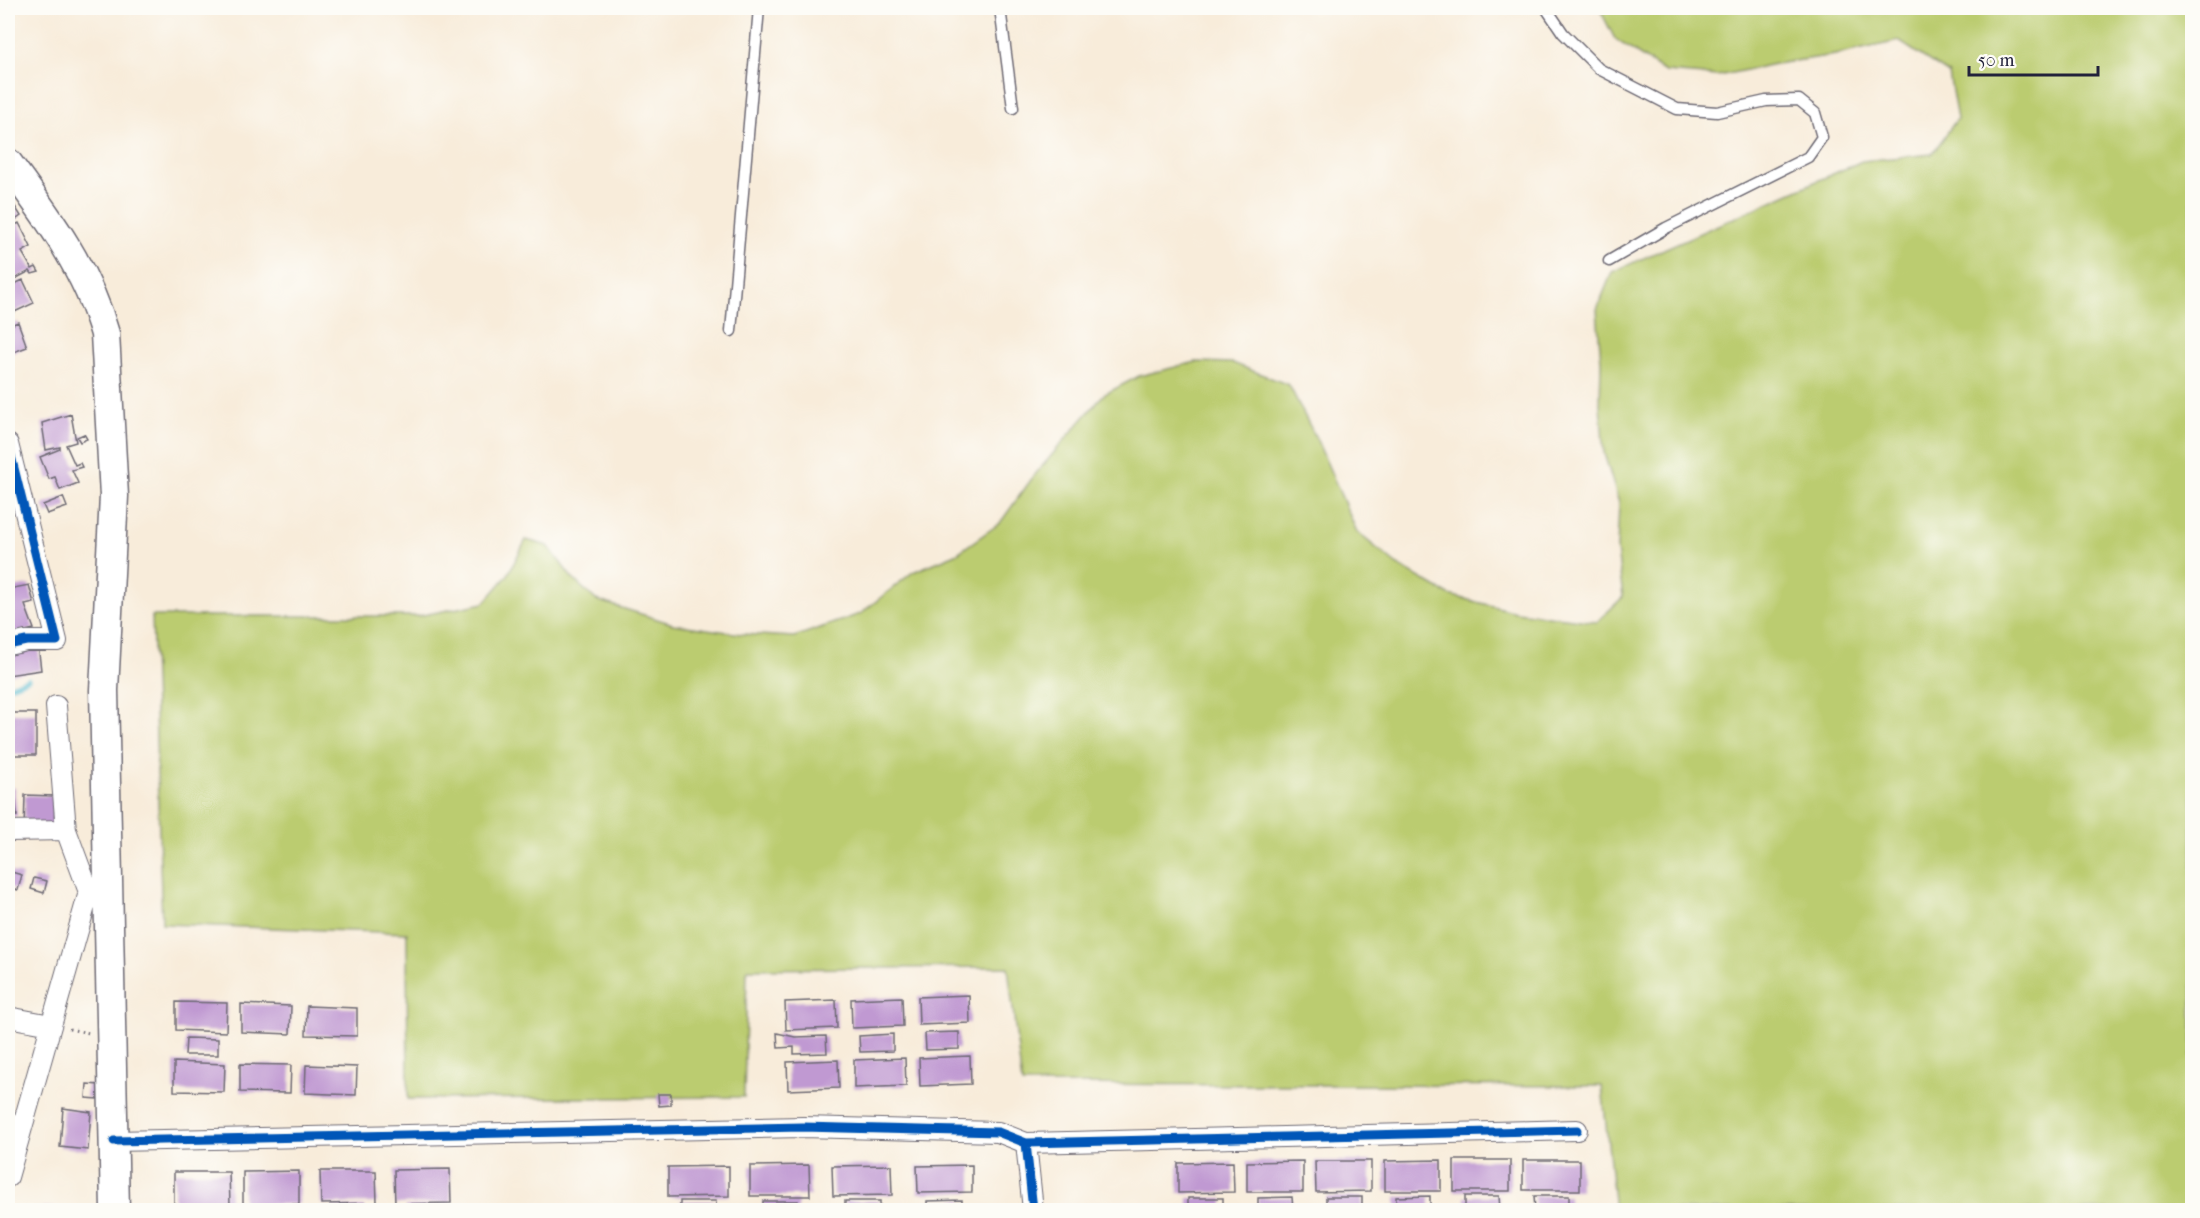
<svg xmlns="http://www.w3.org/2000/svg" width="2200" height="1218" font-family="'IM FELL French Canon',serif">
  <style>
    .green { fill: #bbcc6f; stroke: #6e7755; stroke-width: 1.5 }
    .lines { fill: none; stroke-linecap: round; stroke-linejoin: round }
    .stream { stroke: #4fb7cd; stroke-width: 5 }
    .building { fill: #c099d2 }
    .lane-casing { stroke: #6d6973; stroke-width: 13 }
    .street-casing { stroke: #6d6973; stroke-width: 22 }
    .secondary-casing { stroke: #6d6973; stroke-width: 31 }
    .path { stroke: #6d6973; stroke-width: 3; stroke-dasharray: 1.5 4.5; stroke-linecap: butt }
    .lane { stroke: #fff; stroke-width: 10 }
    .street { stroke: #fff; stroke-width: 20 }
    .secondary { stroke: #fff; stroke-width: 28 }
    .cycleway-casing { stroke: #fdfcf7; stroke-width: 13 }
    .cycleway { stroke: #0057b8; stroke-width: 9 }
  </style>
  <rect width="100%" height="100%" fill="#fdfcf7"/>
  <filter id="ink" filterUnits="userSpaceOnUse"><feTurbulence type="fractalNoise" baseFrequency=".0167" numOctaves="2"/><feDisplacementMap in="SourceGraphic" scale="12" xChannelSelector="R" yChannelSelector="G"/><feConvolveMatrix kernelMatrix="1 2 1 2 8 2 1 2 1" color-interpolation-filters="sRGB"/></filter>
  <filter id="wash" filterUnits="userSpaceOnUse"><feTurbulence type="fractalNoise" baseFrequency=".008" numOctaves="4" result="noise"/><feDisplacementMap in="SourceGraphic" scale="24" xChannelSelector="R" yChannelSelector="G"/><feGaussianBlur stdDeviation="1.35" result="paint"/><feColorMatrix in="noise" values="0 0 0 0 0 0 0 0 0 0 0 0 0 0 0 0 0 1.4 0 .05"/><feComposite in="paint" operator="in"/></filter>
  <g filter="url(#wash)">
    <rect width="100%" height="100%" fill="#f8ecda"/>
    <!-- green -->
    <path class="green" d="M1599,8H2192V1210H1615L1602,1086L1022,1084L1008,967L747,969L744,1097L408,1099L407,933L162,924L152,616H418L484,603L507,576L526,540L548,546L572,578L596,600L673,624L741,634L794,637L860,614L913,572L956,554L1000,523L1033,477L1103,395L1139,376L1196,362L1233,363L1289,385L1316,438L1357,532L1396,564L1449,595L1516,612L1597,622L1623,597L1617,549L1619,503L1604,453L1600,405L1601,362L1597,309L1612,272L1862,161L1932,154L1957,119L1949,74L1899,41L1835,55L1775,64L1718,76L1665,72L1615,39Z"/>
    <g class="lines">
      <!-- stream -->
      <path class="stream" d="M8,687L28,679"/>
    </g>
    <g id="blocks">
      <!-- building -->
      <path class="building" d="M9,197L21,216L8,225V198Z
        M19,223L31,247L22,252L32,269L36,267L39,272L32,274L30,271L13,280L8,271V231L10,230L9,228Z
        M23,280L34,303L8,315V287Z
        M18,322L27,347L11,353L8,344V326Z
        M71,414L76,442L66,445L75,465L80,463L82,467L72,470L78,483L60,490L55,477L49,479L40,457L60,449V447L46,450L42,423Z
        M84,434L87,439L80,442L77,437Z
        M63,497L67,507L47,514L43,505Z
        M29,585L34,603L25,605L34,629L8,635V589Z
        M23,644L38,645L41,670L8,675V654L24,652Z
        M8,713H36V755H8Z
        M14,787L17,816L8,817V788Z
        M25,795L55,796L54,829H24Z
        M8,871L22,875L18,890L8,887Z
        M34,878L47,881L44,893L31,889Z
        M969,995L970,1023L919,1025L918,997Z
        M902,997L903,1026L852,1028L851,999Z
        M836,1000L837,1028L786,1030L785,1002Z
        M176,1002L227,1003L226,1032L176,1030Z
        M241,1004L291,1006L290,1034L241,1032Z
        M307,1006L357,1008V1036L306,1035Z
        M959,1032V1049L926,1050L925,1033Z
        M777,1033L795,1037L826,1036L827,1053L794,1054V1047L778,1048Z
        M893,1034V1051L860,1052L859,1036Z
        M186,1038L218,1039V1055H185Z
        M970,1056L971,1084L920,1086L919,1058Z
        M905,1058L906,1086L854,1088V1060Z
        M838,1060L839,1088L788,1090L787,1062Z
        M174,1062L225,1064L224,1092L174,1091Z
        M240,1064L291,1065L290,1093L240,1092Z
        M306,1065L357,1067L356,1095L305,1093Z
        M87,1084L100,1085L98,1099L86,1098Z
        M658,1094H671V1105L659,1106Z
        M63,1108L91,1112L88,1150L60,1147Z
        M1441,1160V1191H1385V1161Z
        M1454,1160H1510V1191H1454Z
        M1523,1160H1580V1190H1523Z
        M1303,1161V1192H1247V1162Z
        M1315,1161H1371V1191L1316,1192Z
        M1233,1162L1234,1192L1178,1193V1163Z
        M809,1165L810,1196H750V1166Z
        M891,1165L892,1195L833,1196L832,1166Z
        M972,1165V1192L918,1193L917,1166Z
        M729,1166V1196L668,1197V1167Z
        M450,1169L451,1203L395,1204L394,1170Z
        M299,1171V1204L243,1205V1172Z
        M320,1171H376L377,1203L321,1204Z
        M174,1172H229L230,1205L174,1206Z
        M1430,1196V1210H1396V1197Z
        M1465,1196H1499L1500,1210H1465Z
        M1534,1196H1569V1210H1535Z
        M1292,1197L1293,1210H1258V1198Z
        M1326,1197H1362V1210H1326Z
        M1188,1198H1223V1210H1188Z
        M962,1200V1210H927V1201Z
        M680,1201H716L715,1210H680Z
        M763,1201H798V1210H763Z
        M845,1201H880V1210H845Z
        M406,1206H441V1210H406Z
        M42,1207L79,1209V1210H42Z
        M288,1207V1210H255V1208Z
        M332,1207H365V1210H332Z
        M201,1208H219V1210H201Z"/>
    </g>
  </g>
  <g filter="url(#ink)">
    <use href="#blocks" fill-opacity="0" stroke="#6d6973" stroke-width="1.5"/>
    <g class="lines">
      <defs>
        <path id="lane" d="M1000,8L1013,108
          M1546,8L1563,33L1599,69L1677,109L1717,112L1766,101L1799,100L1815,113L1822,137L1808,157L1666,228L1609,261
          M731,331L759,8"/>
        <path id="street" d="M8,444L57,641H26L8,645
          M56,706L66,830
          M8,831L66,830L89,892L8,1177
          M8,1017L51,1025
          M114,1141L803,1127L998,1132L1026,1143L1033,1210
          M1026,1143L1577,1130"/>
        <path id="secondary" d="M8,163C47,216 87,269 105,334L114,496L104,690L115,1210"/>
      </defs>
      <!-- lane casing -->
      <use href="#lane" class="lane-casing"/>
      <!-- street casing -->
      <use href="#street" class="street-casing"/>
      <!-- secondary casing -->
      <use href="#secondary" class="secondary-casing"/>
      <!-- path -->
      <path class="path" d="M69,1029L89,1033"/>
      <!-- lane -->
      <use href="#lane" class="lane"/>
      <!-- street -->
      <use href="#street" class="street"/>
      <!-- secondary -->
      <use href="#secondary" class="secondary"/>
      <defs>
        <path id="cycleway" d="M8,444L57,641H26L8,645
          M114,1141L803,1127L998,1132L1026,1143L1033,1210
          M1026,1143L1577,1130"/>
      </defs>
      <!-- cycleway casing -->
      <use href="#cycleway" class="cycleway-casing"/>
      <!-- cycleway -->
      <use href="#cycleway" class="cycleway"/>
    </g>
  </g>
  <!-- margin -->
  <rect width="2200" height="1218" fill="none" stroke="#fdfcf7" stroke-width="30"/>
  <!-- scale -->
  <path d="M1969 66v9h129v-9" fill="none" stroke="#22223b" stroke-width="3"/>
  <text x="1978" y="66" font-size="18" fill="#22223b" stroke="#fdfcf7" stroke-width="4.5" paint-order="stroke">50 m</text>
</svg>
